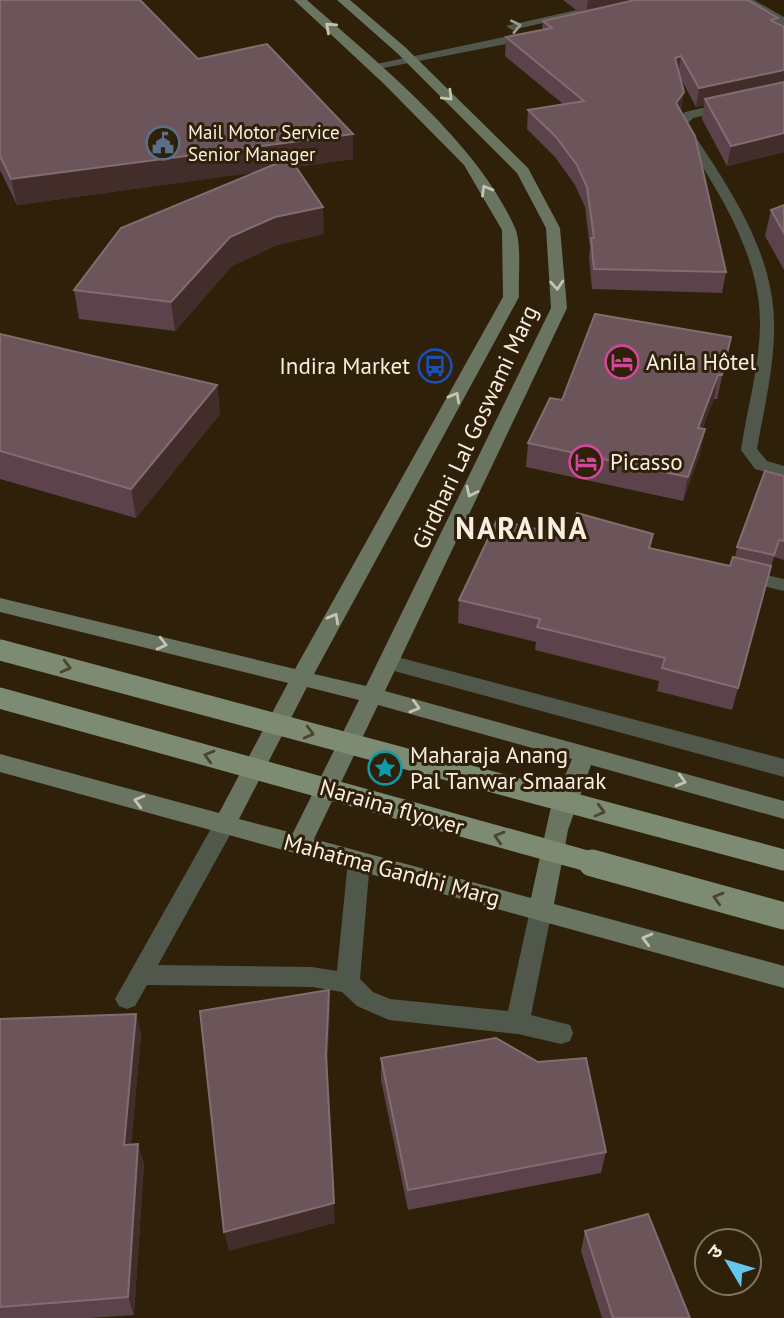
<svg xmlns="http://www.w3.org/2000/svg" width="784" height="1318" font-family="'PT Sans','Noto Sans Devanagari',sans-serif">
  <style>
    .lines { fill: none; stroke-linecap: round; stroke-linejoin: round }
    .lane { fill: #50574b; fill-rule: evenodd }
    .street { fill: #50574b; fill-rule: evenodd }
    .secondary { fill: #697461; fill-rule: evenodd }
    .primary-bridge-far1 { stroke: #7c8b72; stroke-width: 21 }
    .primary-bridge { stroke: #7c8b72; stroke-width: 27 }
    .wall { fill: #5b424b }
    .shaded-wall { fill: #422d2a }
    .building { fill: #6c545b; stroke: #826c70; stroke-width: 2 }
    .oneway { stroke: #9c9b8e }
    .oneway2 { stroke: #c6c3b4 }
    .oneway3 { stroke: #4a452e }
    .labels { text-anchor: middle; stroke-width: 6; stroke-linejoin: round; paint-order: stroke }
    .far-poi-label { font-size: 19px; fill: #f8eee1; stroke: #2f200a; text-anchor: start }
    .poi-label { font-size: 23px; fill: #f8eee1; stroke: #2f200a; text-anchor: start }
    .street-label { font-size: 23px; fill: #f8eee1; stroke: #2f200a }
    .district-label { font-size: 30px; font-weight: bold; letter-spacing: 2px; fill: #f8eee1; stroke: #2f200a }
  </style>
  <rect width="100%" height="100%" fill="#2f200a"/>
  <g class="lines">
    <!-- lane -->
    <path class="lane" d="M728,102L734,106L732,109L693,118L687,124C726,183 773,249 774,322C775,365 764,408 757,449L767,461L784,466V477L755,469L741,450C747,408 760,366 760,323C760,250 713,183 675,124L685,112Z
      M744,570L784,579V591L738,580L735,576Z
      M225,815L233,818L236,824L158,965L312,967L337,971L348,861L351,855L359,852L367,855L370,861L360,979L373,992L390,999L508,1011L530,910L533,903L541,901L549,903L552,910L531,1015L570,1025L573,1033L570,1041L561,1044L518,1034L389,1020L357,1006L342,992L312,987L147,985L135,1006L127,1009L119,1006L115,999L217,818Z"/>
    <!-- street -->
    <path class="street" d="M621,0H644L512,30L506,26Z
      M740,0H754L784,17V26Z
      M533,31L539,35L537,38L373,70L367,66Z
      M390,655L784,759V777L383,668L379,663L383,658Z"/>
    <!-- secondary -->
    <path class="secondary" d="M294,0H307C377,63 477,141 515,228C522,243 518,279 519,297L314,674L366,686L551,308L546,228L517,173L397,53L337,0H350L405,47L528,168L560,228L567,308L385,691L784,801V819L591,765L568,830L554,904L784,966V988L0,772V754L219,813L288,683L0,612V598L295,669L503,297L502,230L464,165L383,83ZM307,687L359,700L293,833L239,819ZM378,705L572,759L550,811L531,898L314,839Z"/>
    <!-- primary-bridge-far1 -->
    <path class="primary-bridge-far1" d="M0,650L784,860
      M0,698L598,864"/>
    <!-- primary-bridge -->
    <path class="primary-bridge" d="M592,863L784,916"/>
  </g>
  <!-- wall -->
  <path class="wall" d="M0,0L198,59L353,159L296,167L324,234L277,245L232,266L175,331L79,319L74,290L256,172L17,205L0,170Z
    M563,0H748L777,23L784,27V152L727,166L702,119L704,105L696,107L681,79V112L726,272L722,293L592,289L589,258L590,248L585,207L575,185L555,157L527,129L528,110L563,104L505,56L506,37L542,30L543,21L580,13Z
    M784,205V270L765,236L771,210Z
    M0,334L217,385L220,414L136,518L0,479Z
    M731,337L717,399H714L702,429L700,454L683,501L526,467L528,443L562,400Z
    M784,476V560L774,557L732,710L657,691L659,681L535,650L536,642L458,623L459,600L567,536L651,548L730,566L735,558L737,547Z
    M136,1014L141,1035L131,1144L144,1163L134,1315L90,1318H0V1019Z
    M381,1058L606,1152L601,1173L408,1210L381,1080Z
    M585,1231L690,1318H602L581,1251Z"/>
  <!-- shaded-wall -->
  <path class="shaded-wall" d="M588,0H666L586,17Z
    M681,56L678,75L675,58Z
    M784,70V88L705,99L704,105L696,107L699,88Z
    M684,92L681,112L676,103Z
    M784,133V152L727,166L731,146Z
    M353,134V159L17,205L11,179Z
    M323,207L324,234L277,245L232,266L175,331L171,302L230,237L275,217Z
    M718,375L714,399L693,452L698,428Z
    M217,385L220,414L136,518L131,489Z
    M705,429L700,454L683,501L688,477Z
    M329,990L330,1012L327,1078L335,1223L229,1251L224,1232Z
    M136,1014L141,1035L129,1164L124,1145Z
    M138,1144L144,1163L134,1315L128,1297Z"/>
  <!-- building -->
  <path class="building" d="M0,0H140L198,59L267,44L353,134L11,179L0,156Z
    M635,0H748L778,18L771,20L784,27V70L699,88L681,56L675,58L684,92L676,103L695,136L726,272L594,269L591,238H594L587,187L577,165L556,137L528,110L584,101L506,37L552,28L543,21Z
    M784,82V133L731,146L705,99Z
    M290,158L323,207L275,217L230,237L171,302L74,290L121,228Z
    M784,205V233L771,210Z
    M595,314L731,337L722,375H718L698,428L705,429L688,477L528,443L550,398L562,400Z
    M0,334L217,385L131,489L0,451Z
    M765,471L784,476V541L779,540L774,555L737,547Z
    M577,513L653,534L649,548L730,566L733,557L771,566L738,688L662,668L665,658L537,627L540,619L459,600L497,520L567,536Z
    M329,990L326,1055L334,1203L224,1232L200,1011Z
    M136,1014L124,1145L138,1144L128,1297L0,1307V1019Z
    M496,1038L538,1062L586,1058L606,1152L408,1190L381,1058Z
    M648,1214L690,1318H613L585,1231Z"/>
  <!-- one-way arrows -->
  <defs><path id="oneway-chevron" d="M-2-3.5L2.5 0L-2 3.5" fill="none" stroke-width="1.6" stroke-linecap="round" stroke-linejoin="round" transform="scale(1.75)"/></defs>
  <use class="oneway" href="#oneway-chevron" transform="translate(516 26) rotate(-12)"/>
  <g class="oneway2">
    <use href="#oneway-chevron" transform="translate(330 27) rotate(-138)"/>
    <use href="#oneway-chevron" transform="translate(448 96) rotate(45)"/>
    <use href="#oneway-chevron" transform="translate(486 190) rotate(-120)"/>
    <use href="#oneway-chevron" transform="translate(557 285) rotate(85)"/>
    <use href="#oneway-chevron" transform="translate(455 397) rotate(-61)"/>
    <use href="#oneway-chevron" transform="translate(471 492) rotate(116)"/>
    <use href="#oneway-chevron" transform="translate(334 618) rotate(-61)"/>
    <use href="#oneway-chevron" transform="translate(162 644) rotate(14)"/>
    <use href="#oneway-chevron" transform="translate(415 707) rotate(16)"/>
    <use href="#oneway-chevron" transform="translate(681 781) rotate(16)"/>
    <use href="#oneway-chevron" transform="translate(139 801) rotate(-165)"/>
    <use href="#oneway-chevron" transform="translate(647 939) rotate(-165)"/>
  </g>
  <g class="oneway3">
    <use href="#oneway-chevron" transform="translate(66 667) rotate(15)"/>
    <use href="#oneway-chevron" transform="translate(309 733) rotate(15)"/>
    <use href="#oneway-chevron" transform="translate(209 756) rotate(-164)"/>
    <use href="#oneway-chevron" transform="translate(600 811) rotate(15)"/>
    <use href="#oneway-chevron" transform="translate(499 837) rotate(-164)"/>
    <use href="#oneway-chevron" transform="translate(718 898) rotate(-164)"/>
  </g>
  <!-- icons -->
  <defs>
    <symbol id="civic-ring" viewBox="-11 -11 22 22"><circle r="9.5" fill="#2f200a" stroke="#5c6f8a" stroke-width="1.5"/><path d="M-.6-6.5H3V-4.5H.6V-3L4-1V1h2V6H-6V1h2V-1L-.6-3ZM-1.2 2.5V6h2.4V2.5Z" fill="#5c6f8a"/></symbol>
    <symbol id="hotel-ring" viewBox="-11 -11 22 22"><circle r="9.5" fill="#2f200a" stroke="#d1479c" stroke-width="1.5"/><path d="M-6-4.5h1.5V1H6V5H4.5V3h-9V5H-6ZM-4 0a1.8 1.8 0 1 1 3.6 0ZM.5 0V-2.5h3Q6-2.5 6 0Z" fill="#d1479c"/></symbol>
    <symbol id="bus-ring" viewBox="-11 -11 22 22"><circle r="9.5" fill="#2f200a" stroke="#1a4fb4" stroke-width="1.5"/><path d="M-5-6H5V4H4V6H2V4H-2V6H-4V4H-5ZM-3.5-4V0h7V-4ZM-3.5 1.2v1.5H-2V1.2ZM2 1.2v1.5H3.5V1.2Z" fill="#1a4fb4"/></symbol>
    <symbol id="sight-ring" viewBox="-11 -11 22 22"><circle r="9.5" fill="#2f200a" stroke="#0f9aa8" stroke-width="1.5"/><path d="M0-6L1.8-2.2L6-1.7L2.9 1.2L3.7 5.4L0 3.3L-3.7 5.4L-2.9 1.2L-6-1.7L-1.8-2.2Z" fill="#0f9aa8"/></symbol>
  </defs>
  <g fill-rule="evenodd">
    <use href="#civic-ring" x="144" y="124" width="38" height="38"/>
    <use href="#hotel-ring" x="603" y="343" width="38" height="38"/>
    <use href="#bus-ring" x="416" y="347" width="38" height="38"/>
    <use href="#hotel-ring" x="567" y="443" width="38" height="38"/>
    <use href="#sight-ring" x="366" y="749" width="38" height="38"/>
  </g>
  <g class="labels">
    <!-- far-poi labels -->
    <g class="far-poi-label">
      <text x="188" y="139">Mail Motor Service<tspan x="188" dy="22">Senior Manager</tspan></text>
    </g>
    <!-- poi labels -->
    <g class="poi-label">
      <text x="646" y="370">Anila Hôtel</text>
      <text x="410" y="374" text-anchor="end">Indira Market</text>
      <text x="610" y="470">Picasso</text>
      <text x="410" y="763">Maharaja Anang<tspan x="410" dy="26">Pal Tanwar Smaarak</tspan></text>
    </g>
    <!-- street labels -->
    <g class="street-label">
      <text transform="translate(475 427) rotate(-65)" y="8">Girdhari Lal Goswami Marg</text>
      <text transform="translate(392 807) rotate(16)" y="8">Naraina flyover</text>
      <text transform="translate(392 870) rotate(15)" y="8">Mahatma Gandhi Marg</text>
    </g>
    <!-- district labels -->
    <g class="district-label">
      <text x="522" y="539">NARAINA</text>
    </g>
  </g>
  <!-- north arrow -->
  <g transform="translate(728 1262) rotate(308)"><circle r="33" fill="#2f200a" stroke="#7f7260" stroke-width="2"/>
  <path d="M0-5L12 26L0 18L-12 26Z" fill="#64c5ee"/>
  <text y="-10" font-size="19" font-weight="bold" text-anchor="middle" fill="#f8eee1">उ</text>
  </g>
</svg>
